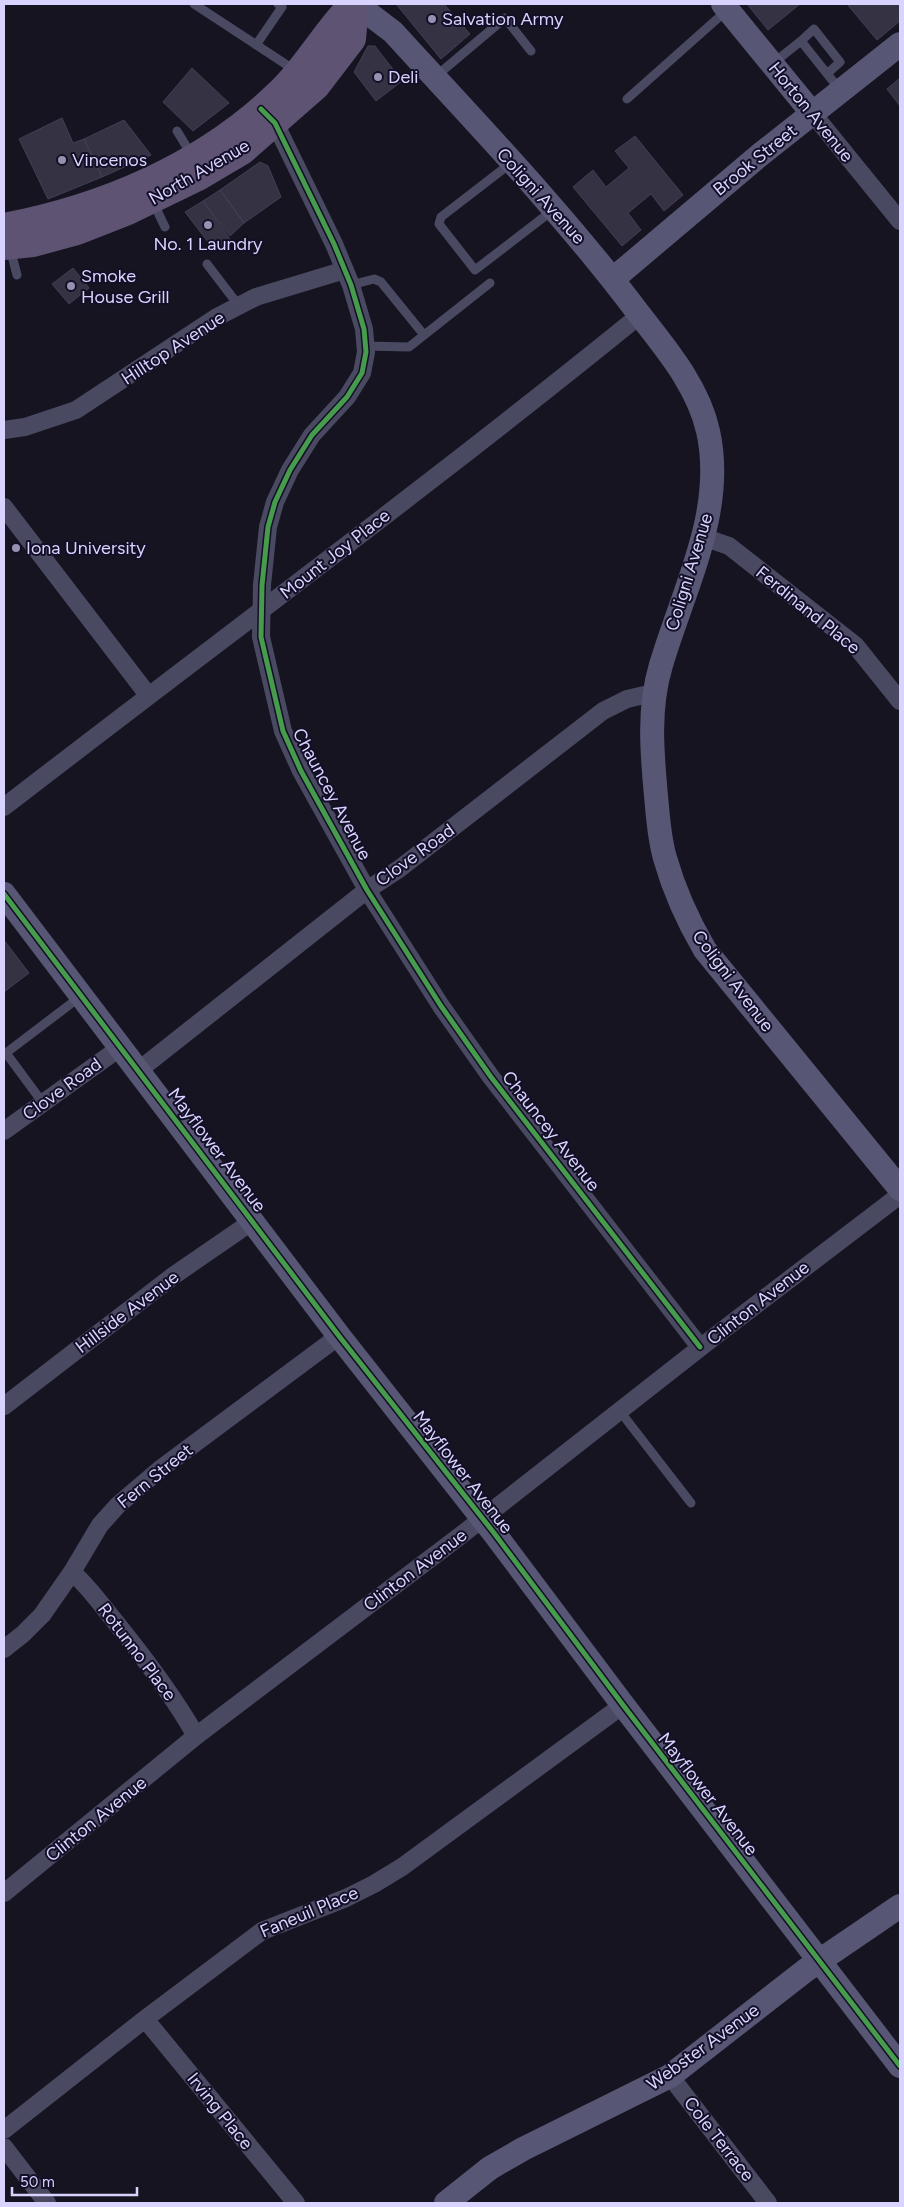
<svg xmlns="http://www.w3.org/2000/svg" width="904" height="2207" font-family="Figtree,sans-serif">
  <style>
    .building { fill: #343243; stroke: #433f54 }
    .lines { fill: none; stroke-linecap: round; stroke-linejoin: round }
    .lane { stroke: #4a4962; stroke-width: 9 }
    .street { stroke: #4a4962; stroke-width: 18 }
    .secondary { stroke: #575674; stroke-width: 24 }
    .primary { stroke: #5e5373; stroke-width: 28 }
    .cycleway-casing { stroke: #130f26; stroke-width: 8 }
    .cycleway { stroke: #469c4c; stroke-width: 5 }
    .poi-dot { fill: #9591b1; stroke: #130f26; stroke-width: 2 }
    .labels { text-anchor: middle; stroke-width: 4; stroke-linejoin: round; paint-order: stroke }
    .poi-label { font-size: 18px; fill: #d9d4ff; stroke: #130f26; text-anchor: start }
    .street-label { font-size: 18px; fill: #d9d4ff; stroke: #130f26 }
  </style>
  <rect width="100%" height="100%" fill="#161421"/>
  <!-- building -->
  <path class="building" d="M396,4H444L470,34L441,59Z
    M747,4H800L768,30Z
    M847,4H900V21L877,40Z
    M368,46H375L402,81L376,101L354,72Z
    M192,68L229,103L193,131L163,102Z
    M900,78V106L887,89Z
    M62,118L73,143L84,139L102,177L48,199L19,139Z
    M124,120L151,155L102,177L84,139Z
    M635,136L683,195L664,211L651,194L628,213L641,230L622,246L573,187L593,170L606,187L629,168L615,151Z
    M260,162L268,166L281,197L244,223L220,190Z
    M220,190L244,223L230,236L203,201Z
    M203,201L230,239L215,251L185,212Z
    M73,268L89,288L69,304L52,284Z
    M4,940L29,973L4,992Z"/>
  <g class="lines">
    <!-- lane -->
    <path class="lane" d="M194,4L296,71
      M801,41L814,29L840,62L828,73
      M256,45L282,7L278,4
      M772,64L801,41L840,90
      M435,77L505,18L531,51
      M627,99L726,11
      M177,131L191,154
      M511,163L441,217L439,224L475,270L553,210
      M153,202L165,227
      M10,248L17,275
      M207,264L239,306
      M351,285L374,279L381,282L424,335
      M365,346L409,347L490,283
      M43,1103L6,1053L81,996
      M619,1410L691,1503"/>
    <!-- street -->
    <path class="street" d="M813,114L900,221
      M268,116L275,123L334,244L351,285L364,329L366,352L362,373L347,397L312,435L290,470L275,502L268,527L262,585L261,637L283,731L301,771L367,890L441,1006L491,1077L700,1347
      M4,430L25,427L76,410L217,317L256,297L345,270
      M4,507L148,695
      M703,537L729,546L855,645L900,701
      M4,807C216,643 432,484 640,315
      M139,1070L367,890L399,869L603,711L627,699L653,693
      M4,1131L121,1047
      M4,1406L173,1276L253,1221
      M72,1572C88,1586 100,1603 113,1619C143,1656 173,1695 196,1736
      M4,1649L23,1634L42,1615L72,1572L100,1525L118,1505L159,1470L339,1336
      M4,1893L196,1736L460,1536L719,1333L900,1195
      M145,2019L296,2203
      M670,2076L768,2203
      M4,2130L145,2019L262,1931L346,1898L374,1884L402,1867L623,1705
      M4,2147L47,2203"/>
    <!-- secondary -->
    <path class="secondary" d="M356,4L393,32C477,124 564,214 639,314C666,349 698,386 708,431C726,511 683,590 661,665C648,708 652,752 656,796C658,816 659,838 665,858C674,890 688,921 705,950L900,1189
      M723,4L813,114
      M613,279L761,154L900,44
      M4,894L339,1336L494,1533L623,1705L900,2066
      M446,2203L490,2168L523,2149L670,2076L806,1970L900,1906"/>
    <!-- primary -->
    <path class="primary" d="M4,227C103,208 201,167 275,97C306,69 324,33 353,4
      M4,246L33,243L77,231L128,211L198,177L242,151L316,86L352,39L355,4"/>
    <defs>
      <path id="cycleway" d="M261,109L275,123L334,244L351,285L364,329L366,352L362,373L347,397L312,435L290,470L275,502L268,527L262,585L261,637L283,731L301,771L367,890L441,1006L491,1077L700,1347
        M4,894L339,1336L494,1533L623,1705L900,2066"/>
    </defs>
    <!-- cycleway casing -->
    <use href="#cycleway" class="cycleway-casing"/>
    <!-- cycleway -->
    <use href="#cycleway" class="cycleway"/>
  </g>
  <!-- markers -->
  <g class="poi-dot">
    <circle cx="432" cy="19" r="5"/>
    <circle cx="378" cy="77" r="5"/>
    <circle cx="62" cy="160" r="5"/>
    <circle cx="208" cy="225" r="5"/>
    <circle cx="71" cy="286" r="5"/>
    <circle cx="16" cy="548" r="5"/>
  </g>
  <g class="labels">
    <!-- poi labels -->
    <g class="poi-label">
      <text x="442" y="25">Salvation Army</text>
      <text x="388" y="83">Deli</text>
      <text x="72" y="166">Vincenos</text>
      <text x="208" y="250" text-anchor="middle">No. 1 Laundry</text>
      <text x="81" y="282">Smoke<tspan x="81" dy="21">House Grill</tspan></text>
      <text x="26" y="554">Iona University</text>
    </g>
    <!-- street labels -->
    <g class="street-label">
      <text transform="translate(811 112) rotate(51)" y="6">Horton Avenue</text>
      <text transform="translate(755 160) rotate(-39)" y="6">Brook Street</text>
      <text transform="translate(199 172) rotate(-30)" y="6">North Avenue</text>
      <text transform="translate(541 196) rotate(48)" y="6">Coligni Avenue</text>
      <text transform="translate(173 348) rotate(-33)" y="6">Hilltop Avenue</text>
      <text transform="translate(335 554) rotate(-38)" y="6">Mount Joy Place</text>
      <text transform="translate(689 572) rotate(-73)" y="6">Coligni Avenue</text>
      <text transform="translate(808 610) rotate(39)" y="6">Ferdinand Place</text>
      <text transform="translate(332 794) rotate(62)" y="6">Chauncey Avenue</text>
      <text transform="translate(415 855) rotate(-36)" y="6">Clove Road</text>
      <text transform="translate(733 981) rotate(53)" y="6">Coligni Avenue</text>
      <text transform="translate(62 1089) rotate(-36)" y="6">Clove Road</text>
      <text transform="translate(551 1131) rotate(52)" y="6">Chauncey Avenue</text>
      <text transform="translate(217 1150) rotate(53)" y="6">Mayflower Avenue</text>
      <text transform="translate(758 1303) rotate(-38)" y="6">Clinton Avenue</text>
      <text transform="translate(127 1312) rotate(-37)" y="6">Hillside Avenue</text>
      <text transform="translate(463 1472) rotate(52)" y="6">Mayflower Avenue</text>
      <text transform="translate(155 1476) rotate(-39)" y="6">Fern Street</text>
      <text transform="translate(415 1570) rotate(-37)" y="6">Clinton Avenue</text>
      <text transform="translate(137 1652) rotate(53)" y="6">Rotunno Place</text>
      <text transform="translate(708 1794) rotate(52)" y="6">Mayflower Avenue</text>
      <text transform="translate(96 1819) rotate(-39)" y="6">Clinton Avenue</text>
      <text transform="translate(309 1912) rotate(-23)" y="6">Faneuil Place</text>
      <text transform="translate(703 2047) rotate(-36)" y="6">Webster Avenue</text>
      <text transform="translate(220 2111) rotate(51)" y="6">Irving Place</text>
      <text transform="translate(719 2139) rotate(52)" y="6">Cole Terrace</text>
    </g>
  </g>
  <!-- border -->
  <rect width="904" height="2207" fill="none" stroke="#d9d4ff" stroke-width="10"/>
  <!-- scale -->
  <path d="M12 2187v8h125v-8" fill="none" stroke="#d9d4ff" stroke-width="2.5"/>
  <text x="20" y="2187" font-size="15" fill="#d9d4ff" stroke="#130f26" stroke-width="4" paint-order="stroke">50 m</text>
</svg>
